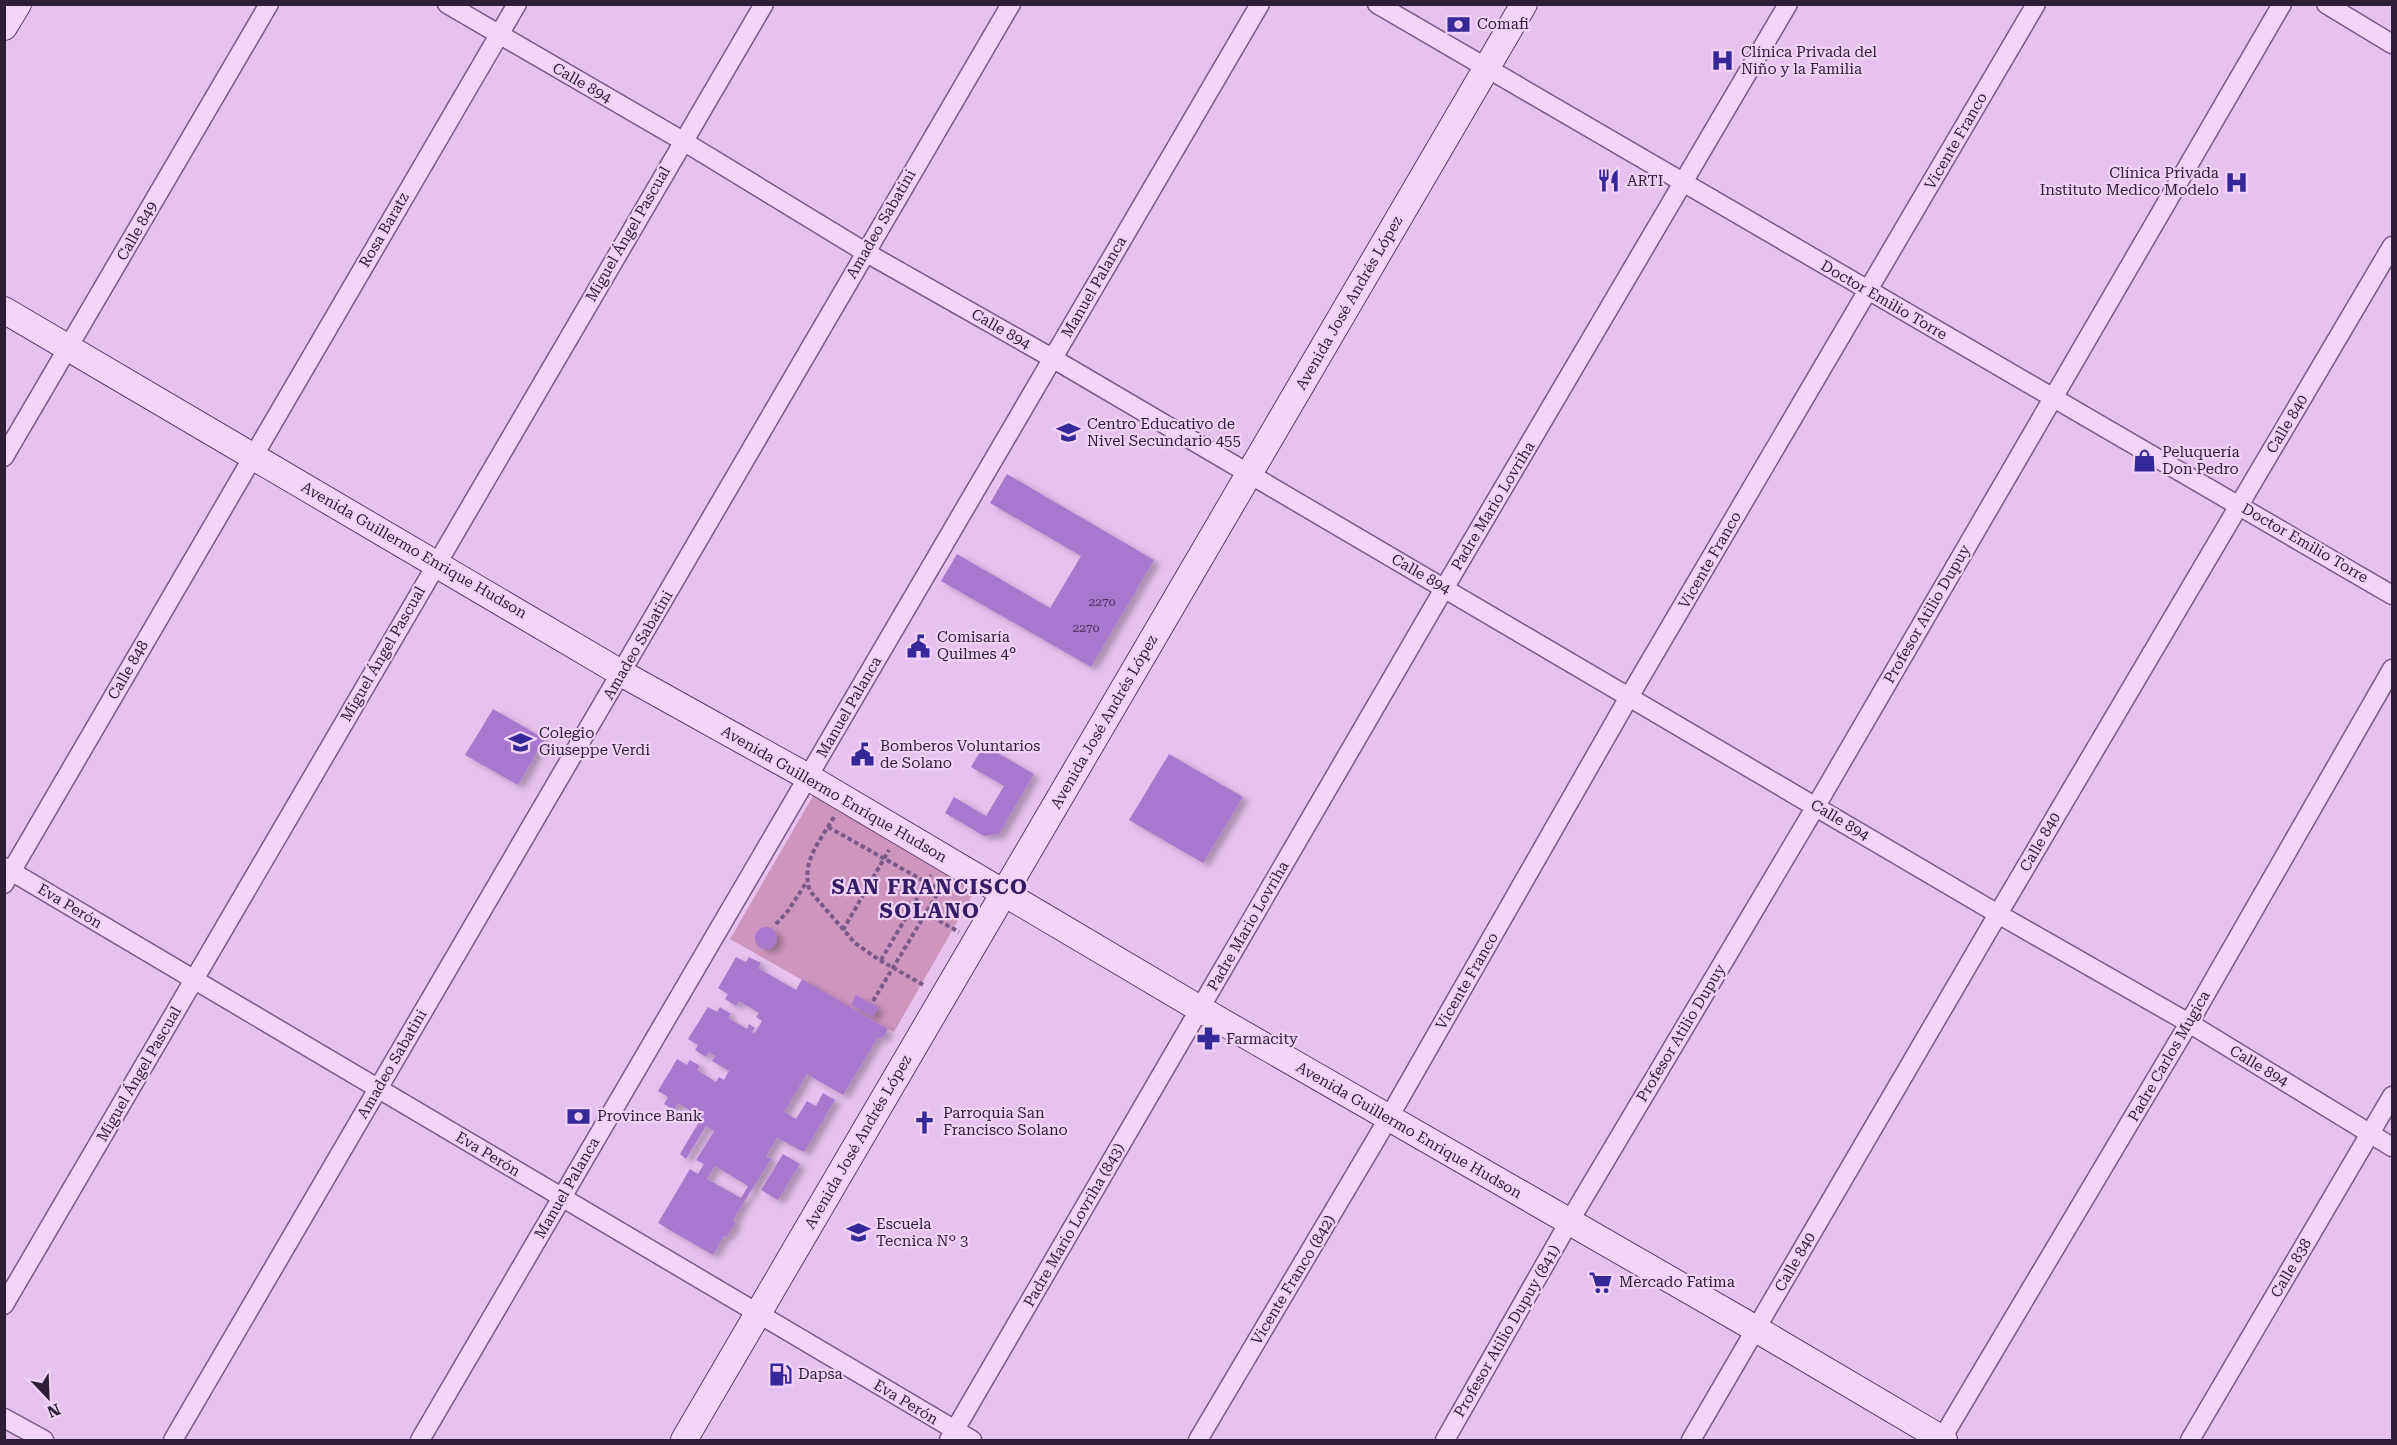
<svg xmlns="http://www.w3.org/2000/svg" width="2397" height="1445" font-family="'Roboto Serif',serif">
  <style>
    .green { fill: #cd96bf }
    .building { fill: #a877ce; fill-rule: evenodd; filter: url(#shadow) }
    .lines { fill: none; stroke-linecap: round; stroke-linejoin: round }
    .street-casing { stroke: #795989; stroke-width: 21 }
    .secondary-casing { stroke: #5a3c6b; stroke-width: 28 }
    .path { stroke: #795989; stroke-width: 4; stroke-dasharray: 4.5 3; stroke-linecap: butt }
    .street { stroke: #f4d5f9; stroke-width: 18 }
    .secondary { stroke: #f4d5f9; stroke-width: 26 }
    .labels { text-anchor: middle; stroke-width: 4.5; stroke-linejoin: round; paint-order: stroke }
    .number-label { font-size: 12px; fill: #4c345e }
    .poi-label { font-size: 15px; fill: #2e1d38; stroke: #f1d2f6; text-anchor: start }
    .street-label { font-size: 15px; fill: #2e1d38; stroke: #f1d2f6 }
    .district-label { font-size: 21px; font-weight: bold; letter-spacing: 1.5px; fill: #361c66; stroke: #f1d2f6 }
  </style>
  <defs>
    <filter id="shadow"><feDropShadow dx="6" dy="4" stdDeviation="3" flood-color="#0004"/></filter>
  </defs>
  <rect width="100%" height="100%" fill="#e8c2ef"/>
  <!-- green -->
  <path class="green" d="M813,796L976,889L894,1032L730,939Z"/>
  <!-- building -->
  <path class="building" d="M1007,474L1154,560L1091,667L941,581L957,554L1050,608L1081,556L990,503Z
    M493,709L545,739L518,785L465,755Z
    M984,745L1034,774L999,834L984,836L945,813L954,797L986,816L1004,786L971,767Z
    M1169,754L1243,797L1203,863L1129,820Z
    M755 938a11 11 0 1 1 22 0a11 11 0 1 1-22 0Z
    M736,957L746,962L749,957L761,963L758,968L796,990L802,979L888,1029L882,1039L878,1037L843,1095L807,1074L784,1112L796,1119L807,1101L816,1106L823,1093L835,1100L804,1152L777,1138L766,1156L771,1159L733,1220L736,1222L727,1237L724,1236L713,1255L658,1223L690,1169L698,1174L704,1164L696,1160L714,1131L706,1126L686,1159L680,1154L699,1122L695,1119L697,1115L678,1103L674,1110L664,1104L668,1097L658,1091L677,1059L687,1065L690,1060L700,1066L697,1070L716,1082L719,1077L724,1080L729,1071L712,1061L715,1056L709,1052L706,1057L695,1050L698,1045L688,1039L708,1007L717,1012L720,1007L731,1014L728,1018L747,1029L749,1024L755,1028L752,1032L754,1034L762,1021L756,1017L759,1013L739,1001L736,1006L725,999L728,994L718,988ZM715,1166L748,1186L741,1198L707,1179Z
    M856,995L878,1007L873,1017L851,1005Z
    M783,1154L800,1164L778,1200L761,1190Z"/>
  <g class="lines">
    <defs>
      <path id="street" d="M447,4L683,141L865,252L1052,358L1998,914L2189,1023L2392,1147
        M1377,4L2392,595
        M2326,4L2392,44
        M4,457L269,4
        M4,867L972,1440
        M4,884L517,4
        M4,1305L764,4
        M4,1418L44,1440
        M173,1440L1011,4
        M420,1440L1260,4
        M949,1440L1445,587L1788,4
        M1198,1440L1388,1119L1629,697L2036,4
        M1445,1440L1569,1222L1816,806L2282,4
        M1691,1440L1998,914L2392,246
        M1941,1440L2189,1023L2392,669
        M2190,1440L2392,1096"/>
      <path id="secondary" d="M4,27L18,4
        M4,310L621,673L808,777L1200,1009L1756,1329L1944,1440
        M684,1440L1524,4"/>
    </defs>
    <!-- street casing -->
    <use href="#street" class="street-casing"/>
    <!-- secondary casing -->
    <use href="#secondary" class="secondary-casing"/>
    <!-- path -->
    <path class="path" d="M834,817C820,841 800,863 810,891L855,943L878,959L925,986
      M828,827L940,890
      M926,913L959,932
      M776,924L788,911L806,883
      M843,930L889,850
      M881,960L931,875
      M873,1001L944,883"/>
    <!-- street -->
    <use href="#street" class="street"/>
    <!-- secondary -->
    <use href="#secondary" class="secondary"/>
  </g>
  <!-- icons -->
  <defs>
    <symbol id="bank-bare" viewBox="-9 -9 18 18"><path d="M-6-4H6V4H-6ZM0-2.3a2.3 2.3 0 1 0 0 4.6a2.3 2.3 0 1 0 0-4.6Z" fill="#372899" stroke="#f1d2f6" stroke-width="2.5" paint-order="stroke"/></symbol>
    <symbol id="hospital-bare" viewBox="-9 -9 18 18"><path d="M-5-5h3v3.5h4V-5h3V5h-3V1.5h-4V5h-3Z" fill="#372899" stroke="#f1d2f6" stroke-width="2.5" paint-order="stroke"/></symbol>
    <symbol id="restaurant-bare" viewBox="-9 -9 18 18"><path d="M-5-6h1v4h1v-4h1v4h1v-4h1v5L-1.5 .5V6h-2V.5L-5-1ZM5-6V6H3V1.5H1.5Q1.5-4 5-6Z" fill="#372899" stroke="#f1d2f6" stroke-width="2.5" paint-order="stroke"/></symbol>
    <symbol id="school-bare" viewBox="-9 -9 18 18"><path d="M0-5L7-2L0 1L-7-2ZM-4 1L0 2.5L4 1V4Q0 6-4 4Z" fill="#372899" stroke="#f1d2f6" stroke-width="2.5" paint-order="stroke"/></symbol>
    <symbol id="shop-bare" viewBox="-9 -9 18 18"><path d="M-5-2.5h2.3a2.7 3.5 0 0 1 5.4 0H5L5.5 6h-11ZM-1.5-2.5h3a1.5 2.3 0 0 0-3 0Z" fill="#372899" stroke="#f1d2f6" stroke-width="2.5" paint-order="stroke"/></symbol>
    <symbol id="civic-bare" viewBox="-9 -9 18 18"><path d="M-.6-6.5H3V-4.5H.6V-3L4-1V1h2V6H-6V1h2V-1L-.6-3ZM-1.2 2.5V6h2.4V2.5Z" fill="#372899" stroke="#f1d2f6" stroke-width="2.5" paint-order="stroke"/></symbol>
    <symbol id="pharmacy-bare" viewBox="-9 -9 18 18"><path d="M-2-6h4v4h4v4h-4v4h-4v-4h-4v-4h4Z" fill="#372899" stroke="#f1d2f6" stroke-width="2.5" paint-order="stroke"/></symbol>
    <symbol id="church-bare" viewBox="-9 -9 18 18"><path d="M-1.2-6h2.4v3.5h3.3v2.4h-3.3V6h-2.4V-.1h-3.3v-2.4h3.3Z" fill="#372899" stroke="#f1d2f6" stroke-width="2.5" paint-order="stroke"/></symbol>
    <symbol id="supermarket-bare" viewBox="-9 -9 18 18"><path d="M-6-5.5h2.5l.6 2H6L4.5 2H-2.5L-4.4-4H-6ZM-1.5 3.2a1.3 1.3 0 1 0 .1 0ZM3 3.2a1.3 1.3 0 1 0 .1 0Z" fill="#372899" stroke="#f1d2f6" stroke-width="2.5" paint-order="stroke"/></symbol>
    <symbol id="fuel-bare" viewBox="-9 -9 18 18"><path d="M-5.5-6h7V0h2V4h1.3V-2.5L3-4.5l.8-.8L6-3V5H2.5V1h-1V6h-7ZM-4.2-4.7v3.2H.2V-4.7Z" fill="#372899" stroke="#f1d2f6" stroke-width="2.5" paint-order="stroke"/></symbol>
  </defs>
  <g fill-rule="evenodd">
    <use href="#bank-bare" x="1442" y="8" width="33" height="33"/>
    <use href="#hospital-bare" x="1706" y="44" width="33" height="33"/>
    <use href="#restaurant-bare" x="1592" y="164" width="33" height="33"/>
    <use href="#hospital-bare" x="2220" y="166" width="33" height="33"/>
    <use href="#school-bare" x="1052" y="416" width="33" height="33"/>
    <use href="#shop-bare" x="2128" y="444" width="33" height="33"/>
    <use href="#civic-bare" x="902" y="630" width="33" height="33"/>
    <use href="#school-bare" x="504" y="726" width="33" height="33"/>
    <use href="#civic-bare" x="846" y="738" width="33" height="33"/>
    <use href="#pharmacy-bare" x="1192" y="1022" width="33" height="33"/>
    <use href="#bank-bare" x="562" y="1100" width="33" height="33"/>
    <use href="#church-bare" x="908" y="1106" width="33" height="33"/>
    <use href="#school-bare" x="842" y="1216" width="33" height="33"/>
    <use href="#supermarket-bare" x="1584" y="1266" width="33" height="33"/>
    <use href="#fuel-bare" x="764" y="1358" width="33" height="33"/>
  </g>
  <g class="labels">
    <!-- number labels -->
    <g class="number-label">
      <text x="1102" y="606">2270</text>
      <text x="1086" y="632">2270</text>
    </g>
    <!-- poi labels -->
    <g class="poi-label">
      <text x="1477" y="29">Comafi</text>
      <text x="1741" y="57">Clínica Privada del<tspan x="1741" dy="17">Niño y la Familia</tspan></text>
      <text x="2219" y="178" text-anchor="end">Clínica Privada<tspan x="2219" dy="17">Instituto Medico Modelo</tspan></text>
      <text x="1627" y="186">ARTI</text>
      <text x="1087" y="429">Centro Educativo de<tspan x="1087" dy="17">Nivel Secundario 455</tspan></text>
      <text x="2162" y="457">Peluquería<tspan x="2162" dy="17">Don Pedro</tspan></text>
      <text x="937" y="642">Comisaría<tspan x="937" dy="17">Quilmes 4°</tspan></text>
      <text x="539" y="738">Colegio<tspan x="539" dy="17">Giuseppe Verdi</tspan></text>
      <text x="880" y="751">Bomberos Voluntarios<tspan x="880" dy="17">de Solano</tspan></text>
      <text x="1226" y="1044">Farmacity</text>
      <text x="943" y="1118">Parroquia San<tspan x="943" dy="17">Francisco Solano</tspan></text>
      <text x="597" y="1121">Province Bank</text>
      <text x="876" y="1229">Escuela<tspan x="876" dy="17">Tecnica Nº 3</tspan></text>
      <text x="1619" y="1287">Mercado Fatima</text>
      <text x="798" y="1379">Dapsa</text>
    </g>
    <!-- street labels -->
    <g class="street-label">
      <text transform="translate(582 83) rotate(30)" y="5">Calle 894</text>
      <text transform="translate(1956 141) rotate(-60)" y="5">Vicente Franco</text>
      <text transform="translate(881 224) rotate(-60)" y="5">Amadeo Sabatini</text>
      <text transform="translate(384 230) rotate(-60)" y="5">Rosa Baratz</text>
      <text transform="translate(137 231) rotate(-60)" y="5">Calle 849</text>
      <text transform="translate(628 234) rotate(-60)" y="5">Miguel Ángel Pascual</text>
      <text transform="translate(1094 287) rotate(-60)" y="5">Manuel Palanca</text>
      <text transform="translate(1884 300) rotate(30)" y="5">Doctor Emilio Torre</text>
      <text transform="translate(1349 303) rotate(-60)" y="5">Avenida José Andrés López</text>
      <text transform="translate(1001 329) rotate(30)" y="5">Calle 894</text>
      <text transform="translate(2287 424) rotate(-59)" y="5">Calle 840</text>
      <text transform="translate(1493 506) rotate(-59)" y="5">Padre Mario Lovriha</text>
      <text transform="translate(2305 543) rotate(30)" y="5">Doctor Emilio Torre</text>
      <text transform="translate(414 550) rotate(30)" y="5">Avenida Guillermo Enrique Hudson</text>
      <text transform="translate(1710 560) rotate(-60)" y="5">Vicente Franco</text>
      <text transform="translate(1421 574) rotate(30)" y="5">Calle 894</text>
      <text transform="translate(1927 614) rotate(-60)" y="5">Profesor Atilio Dupuy</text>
      <text transform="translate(638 645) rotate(-60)" y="5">Amadeo Sabatini</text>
      <text transform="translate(383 654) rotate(-60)" y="5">Miguel Ángel Pascual</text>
      <text transform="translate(128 670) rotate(-60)" y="5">Calle 848</text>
      <text transform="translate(849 707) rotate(-60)" y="5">Manuel Palanca</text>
      <text transform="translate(1104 722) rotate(-60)" y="5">Avenida José Andrés López</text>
      <text transform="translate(834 794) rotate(30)" y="5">Avenida Guillermo Enrique Hudson</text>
      <text transform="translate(1840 820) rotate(31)" y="5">Calle 894</text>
      <text transform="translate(2040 842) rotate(-60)" y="5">Calle 840</text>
      <text transform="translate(70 906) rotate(31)" y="5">Eva Perón</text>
      <text transform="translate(1248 926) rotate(-60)" y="5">Padre Mario Lovriha</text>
      <text transform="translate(1467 981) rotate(-60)" y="5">Vicente Franco</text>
      <text transform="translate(1681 1033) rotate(-59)" y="5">Profesor Atilio Dupuy</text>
      <text transform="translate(2169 1056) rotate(-60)" y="5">Padre Carlos Mugica</text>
      <text transform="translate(392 1064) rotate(-60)" y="5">Amadeo Sabatini</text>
      <text transform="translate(2259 1066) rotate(31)" y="5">Calle 894</text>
      <text transform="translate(139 1074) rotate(-60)" y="5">Miguel Ángel Pascual</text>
      <text transform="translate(1409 1130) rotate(30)" y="5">Avenida Guillermo Enrique Hudson</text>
      <text transform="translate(858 1142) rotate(-60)" y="5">Avenida José Andrés López</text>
      <text transform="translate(488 1154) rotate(31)" y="5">Eva Perón</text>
      <text transform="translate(567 1188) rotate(-60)" y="5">Manuel Palanca</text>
      <text transform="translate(1074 1225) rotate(-60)" y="5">Padre Mario Lovriha (843)</text>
      <text transform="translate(1795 1262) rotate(-60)" y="5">Calle 840</text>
      <text transform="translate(2291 1268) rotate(-60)" y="5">Calle 838</text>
      <text transform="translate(1293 1280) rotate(-59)" y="5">Vicente Franco (842)</text>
      <text transform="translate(1507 1331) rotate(-60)" y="5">Profesor Atilio Dupuy (841)</text>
      <text transform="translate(906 1402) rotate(31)" y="5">Eva Perón</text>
    </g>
    <!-- district labels -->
    <g class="district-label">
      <text x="930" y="894">SAN FRANCISCO<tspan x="930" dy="24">SOLANO</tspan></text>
    </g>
  </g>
  <!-- border -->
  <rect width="2397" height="1445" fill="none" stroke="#2e1d38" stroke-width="12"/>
  <!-- north arrow -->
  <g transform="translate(48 1397) rotate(157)" stroke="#f1d2f6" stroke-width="4.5" paint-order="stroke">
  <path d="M0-4.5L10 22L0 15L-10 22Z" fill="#2e1d38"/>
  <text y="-9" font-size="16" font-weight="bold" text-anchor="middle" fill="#2e1d38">N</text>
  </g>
</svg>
